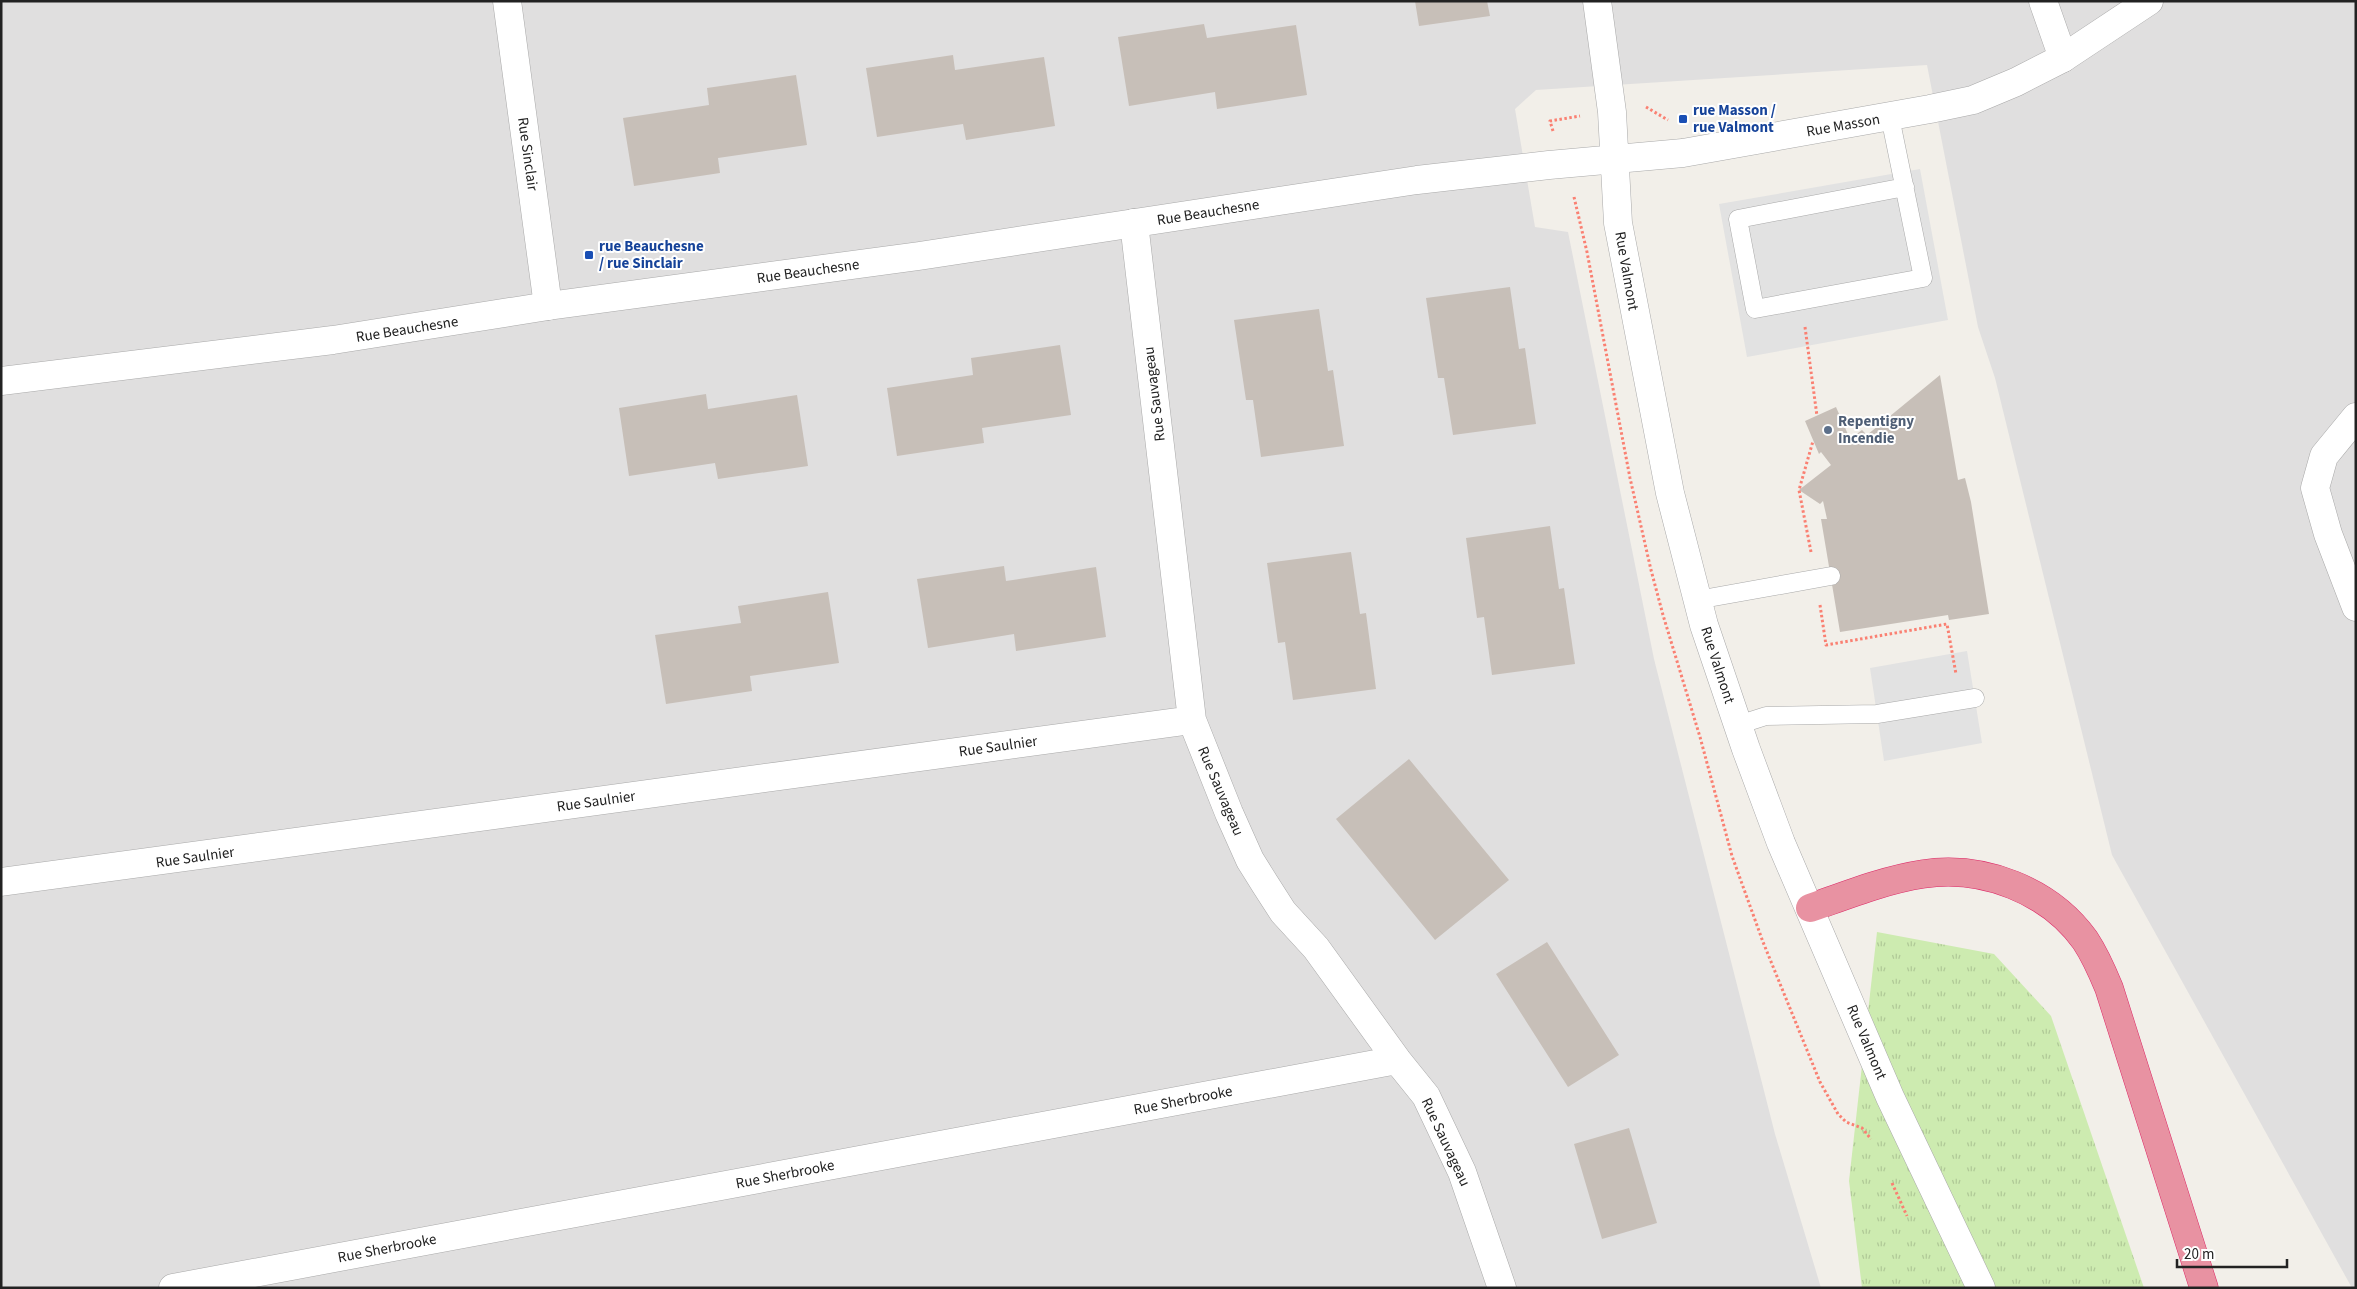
<svg xmlns="http://www.w3.org/2000/svg" width="2357" height="1289" font-family="'Source Sans 3',sans-serif">
  <style>
    .residential { fill: #e0dfdf }
    .grass { fill: url(#grass-tufts) }
    .parking { fill: #e2e2e2 }
    .building { fill: #c7bfb8 }
    .lines { fill: none; stroke-linecap: round; stroke-linejoin: round }
    .service-casing { stroke: #a9a9a9; stroke-width: 19 }
    .minor-casing { stroke: #a9a9a9; stroke-width: 29 }
    .tertiary-casing { stroke: #a9a9a9; stroke-width: 29 }
    .motorway-casing { stroke: #dc2a67; stroke-width: 29 }
    .path { stroke: #fa8072; stroke-width: 3; stroke-dasharray: 2.5 2.5; stroke-linecap: butt }
    .service { stroke: #fff; stroke-width: 18 }
    .minor { stroke: #fff; stroke-width: 28 }
    .tertiary { stroke: #fff; stroke-width: 28 }
    .motorway { stroke: #e892a2; stroke-width: 28 }
    .transit-dot { fill: #1a4fb4; stroke: #fff; stroke-width: 2 }
    .service-dot { fill: #5c6f8a; stroke: #fff; stroke-width: 2 }
    .labels { text-anchor: middle; stroke-width: 4; stroke-linejoin: round; paint-order: stroke }
    .transit-label { font-size: 15px; font-weight: bold; fill: #164399; stroke: #fff; text-anchor: start }
    .street-label { font-size: 15px; fill: #222; stroke: #fff }
    .service-label { font-size: 15px; font-weight: bold; fill: #4e5e75; stroke: #fff; text-anchor: start }
  </style>
  <defs>
    <pattern id="grass-tufts" width="24" height="20" patternUnits="userSpaceOnUse" patternTransform="scale(1.25)"><rect width="24" height="20" fill="#cdebb0"/><path d="M3 7l-1-3M5 7V3M7 7l1-3M15 17l-1-3M17 17v-4M19 17l1-3" fill="none" stroke="#b0c997"/></pattern>
  </defs>
  <rect width="100%" height="100%" fill="#f2efe9"/>
  <!-- residential -->
  <path class="residential" d="M1,1H2356V1288H2352L2112,855L1995,378L1978,327L1927,65L1536,90L1515,109L1535,227L1568,232L1654,659L1775,1134L1821,1288H1Z"/>
  <!-- grass -->
  <path class="grass" d="M1877,932L1994,954L2051,1016L2144,1288H1862L1849,1181Z"/>
  <!-- parking -->
  <path class="parking" d="M1920,169L1948,320L1747,357L1719,204Z
    M1967,651L1982,743L1884,761L1870,668Z"/>
  <!-- building -->
  <path class="building" d="M1415,1H1487L1490,16L1419,26Z
    M1204,24L1207,38L1296,25L1307,95L1217,109L1215,92L1129,106L1118,37Z
    M953,55L955,70L1044,57L1055,126L966,140L963,124L877,137L866,68Z
    M796,75L807,145L718,158L720,173L634,186L623,118L709,105L707,88Z
    M1510,287L1519,349L1525,348L1536,424L1453,435L1444,378H1438L1426,298Z
    M1319,309L1328,371L1333,370L1344,446L1261,457L1253,400H1246L1234,320Z
    M1060,345L1071,415L982,428L984,443L897,456L887,388L973,375L971,358Z
    M1940,375L1958,480L1965,478L1971,502L1989,614L1949,620L1948,615L1840,632L1821,519H1827L1823,501L1820,504L1799,490L1831,465L1821,452L1819,454L1805,421L1836,407L1850,439L1862,430L1867,435Z
    M706,394L708,409L797,395L808,466L718,479L715,463L629,476L619,408Z
    M1550,526L1559,589L1564,588L1575,664L1492,675L1484,617L1477,618L1466,538Z
    M1351,552L1360,614L1366,613L1376,689L1293,700L1285,642L1278,643L1267,563Z
    M1004,566L1006,581L1096,567L1106,637L1016,651L1014,634L928,648L917,579Z
    M828,592L839,663L750,676L752,691L666,704L655,635L741,623L738,606Z
    M1409,759L1509,880L1435,940L1336,819Z
    M1547,942L1619,1055L1568,1087L1496,974Z
    M1629,1128L1657,1223L1602,1239L1574,1144Z"/>
  <g class="lines">
    <defs>
      <path id="service" d="M1890,117L1923,278L1755,309L1738,219L1905,187
        M1697,600L1831,576
        M1738,725L1766,716L1877,714L1975,698"/>
      <path id="minor" d="M507,1L548,306
        M2043,1L2063,58
        M1134,223L1192,720L1229,813L1250,860L1265,884L1283,912L1316,948L1397,1060L1426,1096L1462,1172L1502,1288
        M2356,417L2324,456L2315,488L2328,534L2356,607
        M1,882L1192,720
        M173,1288L1397,1060"/>
      <path id="tertiary" d="M1597,1L1612,112L1618,223L1670,493L1704,625L1746,749L1781,843L1890,1097L1981,1288
        M1,381L333,340L548,306L919,256L1417,180L1549,165L1683,153L1930,109L1973,100L2016,82L2063,58L2149,1"/>
      <path id="motorway" d="M1810,908C1847,895 1884,880 1923,874C1983,865 2049,890 2085,940C2095,955 2102,971 2109,988L2204,1288"/>
    </defs>
    <!-- service casing -->
    <use href="#service" class="service-casing"/>
    <!-- minor casing -->
    <use href="#minor" class="minor-casing"/>
    <!-- tertiary casing -->
    <use href="#tertiary" class="tertiary-casing"/>
    <!-- motorway casing -->
    <use href="#motorway" class="motorway-casing"/>
    <!-- path -->
    <path class="path" d="M1646,107L1668,120
      M1553,131L1550,121L1580,116
      M1574,197L1587,252L1630,478L1651,570L1663,615L1700,737L1732,856L1763,942L1820,1082L1838,1114L1846,1122L1862,1128L1871,1139
      M1805,327L1817,416
      M1811,552L1799,490L1813,441
      M1820,605L1826,645L1947,624L1956,674
      M1892,1183L1907,1216"/>
    <!-- service -->
    <use href="#service" class="service"/>
    <!-- minor -->
    <use href="#minor" class="minor"/>
    <!-- tertiary -->
    <use href="#tertiary" class="tertiary"/>
    <!-- motorway -->
    <use href="#motorway" class="motorway"/>
  </g>
  <!-- markers -->
  <g class="transit-dot">
    <rect x="1678" y="114" width="10" height="10" rx="2.5"/>
    <rect x="584" y="250" width="10" height="10" rx="2.5"/>
  </g>
  <circle class="service-dot" cx="1828" cy="430" r="5"/>
  <g class="labels">
    <!-- transit labels -->
    <g class="transit-label">
      <text x="1693" y="115">rue Masson /<tspan x="1693" dy="17">rue Valmont</tspan></text>
      <text x="599" y="251">rue Beauchesne<tspan x="599" dy="17">/ rue Sinclair</tspan></text>
    </g>
    <!-- street labels -->
    <g class="street-label">
      <text transform="translate(1843 125) rotate(-10)" y="5">Rue Masson</text>
      <text transform="translate(528 154) rotate(82)" y="5">Rue Sinclair</text>
      <text transform="translate(1208 212) rotate(-9)" y="5">Rue Beauchesne</text>
      <text transform="translate(808 271) rotate(-8)" y="5">Rue Beauchesne</text>
      <text transform="translate(1627 271) rotate(80)" y="5">Rue Valmont</text>
      <text transform="translate(407 329) rotate(-9)" y="5">Rue Beauchesne</text>
      <text transform="translate(1154 394) rotate(-97)" y="5">Rue Sauvageau</text>
      <text transform="translate(1718 665) rotate(72)" y="5">Rue Valmont</text>
      <text transform="translate(998 746) rotate(-8)" y="5">Rue Saulnier</text>
      <text transform="translate(1221 791) rotate(67)" y="5">Rue Sauvageau</text>
      <text transform="translate(596 801) rotate(-8)" y="5">Rue Saulnier</text>
      <text transform="translate(195 857) rotate(-8)" y="5">Rue Saulnier</text>
      <text transform="translate(1867 1042) rotate(67)" y="5">Rue Valmont</text>
      <text transform="translate(1183 1100) rotate(-11)" y="5">Rue Sherbrooke</text>
      <text transform="translate(1446 1142) rotate(65)" y="5">Rue Sauvageau</text>
      <text transform="translate(785 1174) rotate(-11)" y="5">Rue Sherbrooke</text>
      <text transform="translate(387 1248) rotate(-11)" y="5">Rue Sherbrooke</text>
    </g>
    <!-- service labels -->
    <g class="service-label">
      <text x="1838" y="426">Repentigny<tspan x="1838" dy="17">Incendie</tspan></text>
    </g>
  </g>
  <!-- border -->
  <rect width="2357" height="1289" fill="none" stroke="#222222" stroke-width="5"/>
  <!-- scale -->
  <path d="M2177 1259v8h110v-8" fill="none" stroke="#222222" stroke-width="2.5"/>
  <text x="2184" y="1259" font-size="15" fill="#222222" stroke="#ffffff" stroke-width="4" paint-order="stroke">20 m</text>
</svg>
